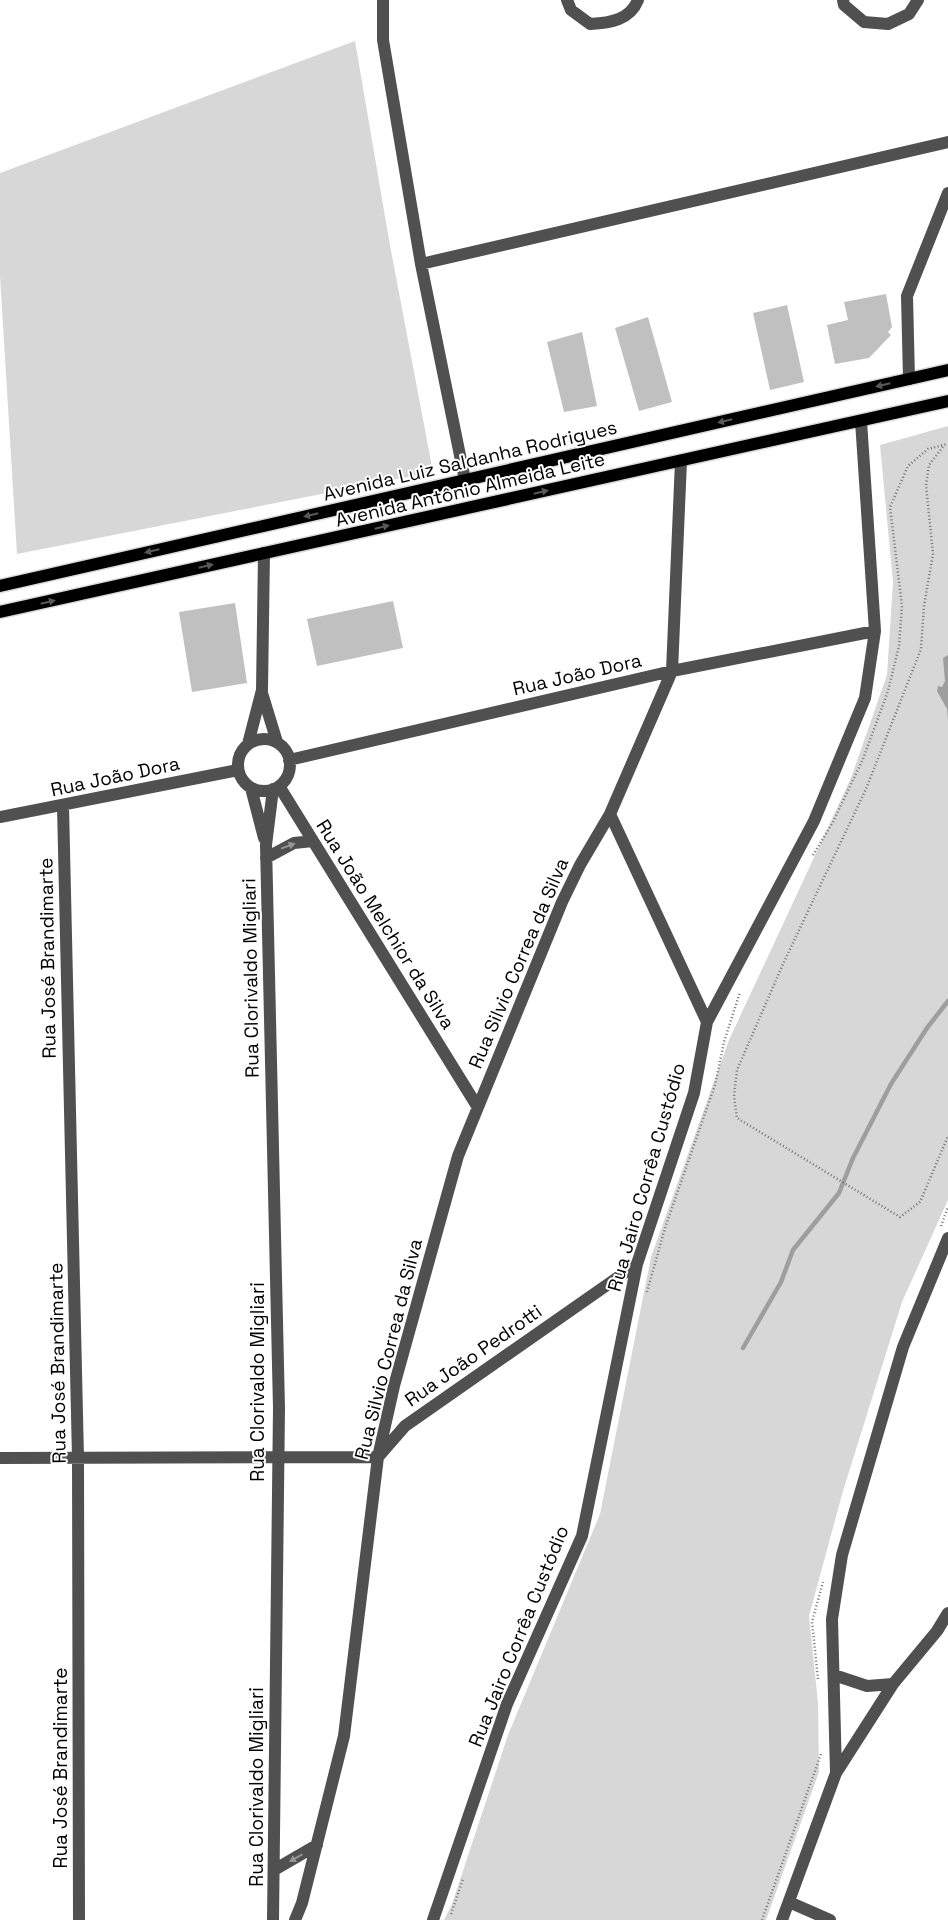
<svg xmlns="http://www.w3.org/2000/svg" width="948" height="1920" font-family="'Space Grotesk',sans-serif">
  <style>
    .green { fill: #d7d7d7 }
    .water { fill: #9e9e9e }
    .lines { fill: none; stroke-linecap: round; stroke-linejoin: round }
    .stream { stroke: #9e9e9e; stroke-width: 4.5 }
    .building { fill: #c0c0c0 }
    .major-casing { stroke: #dbdbdb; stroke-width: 15 }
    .path { stroke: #727272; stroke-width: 2.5; stroke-dasharray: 1 2.5; stroke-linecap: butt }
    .minor { stroke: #505050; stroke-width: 12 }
    .major { stroke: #000; stroke-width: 12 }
    .oneway { fill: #595959 }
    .oneway2 { fill: #969696 }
    .labels { text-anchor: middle; stroke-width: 4; stroke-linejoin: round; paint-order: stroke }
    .street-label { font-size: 19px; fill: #000; stroke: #fff }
  </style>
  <rect width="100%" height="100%" fill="#fff"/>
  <!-- green -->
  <path class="green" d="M355,41L389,240L433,472L17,554L0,276V173Z
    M948,426V1200L902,1302L843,1491L809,1616L818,1703L819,1772L766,1920H444L452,1904L508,1735L600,1514L651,1257L729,1040L851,778L887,675L893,582L880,445Z"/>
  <!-- water -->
  <path class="water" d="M948,655V720L947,709L937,691L938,686L942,687L945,681L943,658Z"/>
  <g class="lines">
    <!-- stream -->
    <path class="stream" d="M743,1348L781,1282L793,1250L839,1193L853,1158L891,1084L927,1028L948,1001"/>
  </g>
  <!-- building -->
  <path class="building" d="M886,294L892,327L888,332L891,335L869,358L835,364L827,325L848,320L844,302Z
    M787,305L804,382L770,390L753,313Z
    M648,317L672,402L639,411L615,328Z
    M582,332L597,406L564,412L547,342Z
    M393,601L403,648L317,666L307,619Z
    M235,603L247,683L192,692L179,612Z"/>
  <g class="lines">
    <defs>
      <path id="major" d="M0,586L948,370
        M0,612L948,401"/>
    </defs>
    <!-- major casing -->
    <use href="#major" class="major-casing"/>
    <!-- path -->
    <path class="path" d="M943,447L929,465L926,485L933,554L924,606L921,649L866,789L783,964L737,1070L734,1096L737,1118L900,1217L920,1202L948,1136
      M813,855L833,822L863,759L888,691L899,646L902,606L890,507L908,466L928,449L947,444
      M941,1226L948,1207
      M647,1292L665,1228L715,1085L724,1042L740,992
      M818,1679L812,1622L823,1582
      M451,1914L463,1879
      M762,1920L821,1754"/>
    <!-- minor -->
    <path class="minor" d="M383,0V40L421,264L465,480
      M567,0L571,10L590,24C610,23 630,20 638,0
      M843,0L844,5L864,22L888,24L909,14L918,0
      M421,264L948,142
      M909,379L907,296L948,193
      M262,693L277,742
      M238 765a26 26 0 1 1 52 0a26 26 0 1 1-52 0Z
      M248,744L262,690L264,553
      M289,760L672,671L875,631
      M279,786L477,1106
      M251,788L264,838
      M273,789L266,845L279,1408L273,1920
      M63,806L78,1458L79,1920
      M610,814L707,1022
      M0,817L238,770
      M266,858L294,843L313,841
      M0,1458L378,1457L405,1426L637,1264
      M834,1675L867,1686L893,1684
      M836,1773L832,1619L842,1555L903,1347L948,1238
      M274,1870L317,1845
      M789,1902L830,1920
      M295,1920L302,1903L344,1736L378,1457L394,1386L458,1156L562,902L580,865L610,814L672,671L681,461
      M433,1920L507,1704L582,1536L637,1264L694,1093L707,1022L814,821L865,698L875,631L861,421
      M782,1920L836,1773L893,1684L937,1631L948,1613"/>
    <!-- major -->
    <use href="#major" class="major"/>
  </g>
  <!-- one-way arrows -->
  <defs><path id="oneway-solid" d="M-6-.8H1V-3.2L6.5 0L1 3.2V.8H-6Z" transform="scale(1.25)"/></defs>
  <g class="oneway">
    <use href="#oneway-solid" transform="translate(883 385) rotate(167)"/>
    <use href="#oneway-solid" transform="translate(725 421) rotate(167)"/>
    <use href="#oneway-solid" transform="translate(541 492) rotate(-13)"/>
    <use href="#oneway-solid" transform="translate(311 515) rotate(167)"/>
    <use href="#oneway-solid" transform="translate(382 527) rotate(-13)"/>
    <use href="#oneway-solid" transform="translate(152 551) rotate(167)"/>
    <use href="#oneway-solid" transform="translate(206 566) rotate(-13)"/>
    <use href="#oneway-solid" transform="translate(48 602) rotate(-13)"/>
  </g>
  <g class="oneway2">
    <use href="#oneway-solid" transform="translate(288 846) rotate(-20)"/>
    <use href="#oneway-solid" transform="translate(296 1858) rotate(150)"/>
  </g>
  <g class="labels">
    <!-- street labels -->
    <g class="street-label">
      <text transform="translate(470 460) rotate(-13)" y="7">Avenida Luiz Saldanha Rodrigues</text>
      <text transform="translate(470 489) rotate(-13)" y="7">Avenida Antônio Almeida Leite</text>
      <text transform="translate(577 674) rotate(-13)" y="7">Rua João Dora</text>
      <text transform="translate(115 776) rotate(-12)" y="7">Rua João Dora</text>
      <text transform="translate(386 924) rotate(58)" y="7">Rua João Melchior da Silva</text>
      <text transform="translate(47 958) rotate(-91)" y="7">Rua José Brandimarte</text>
      <text transform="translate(518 963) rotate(-67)" y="7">Rua Silvio Correa da Silva</text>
      <text transform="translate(250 978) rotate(-91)" y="7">Rua Clorivaldo Migliari</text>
      <text transform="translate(646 1177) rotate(-74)" y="7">Rua Jairo Corrêa Custódio</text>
      <text transform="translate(388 1349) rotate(-76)" y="7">Rua Silvio Correa da Silva</text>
      <text transform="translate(473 1355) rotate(-35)" y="7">Rua João Pedrotti</text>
      <text transform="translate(57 1363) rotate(-91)" y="7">Rua José Brandimarte</text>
      <text transform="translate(257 1382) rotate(-90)" y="7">Rua Clorivaldo Migliari</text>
      <text transform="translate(518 1636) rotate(-68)" y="7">Rua Jairo Corrêa Custódio</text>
      <text transform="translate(60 1768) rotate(-90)" y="7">Rua José Brandimarte</text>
      <text transform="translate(256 1787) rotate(-90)" y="7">Rua Clorivaldo Migliari</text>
    </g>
  </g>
</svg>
